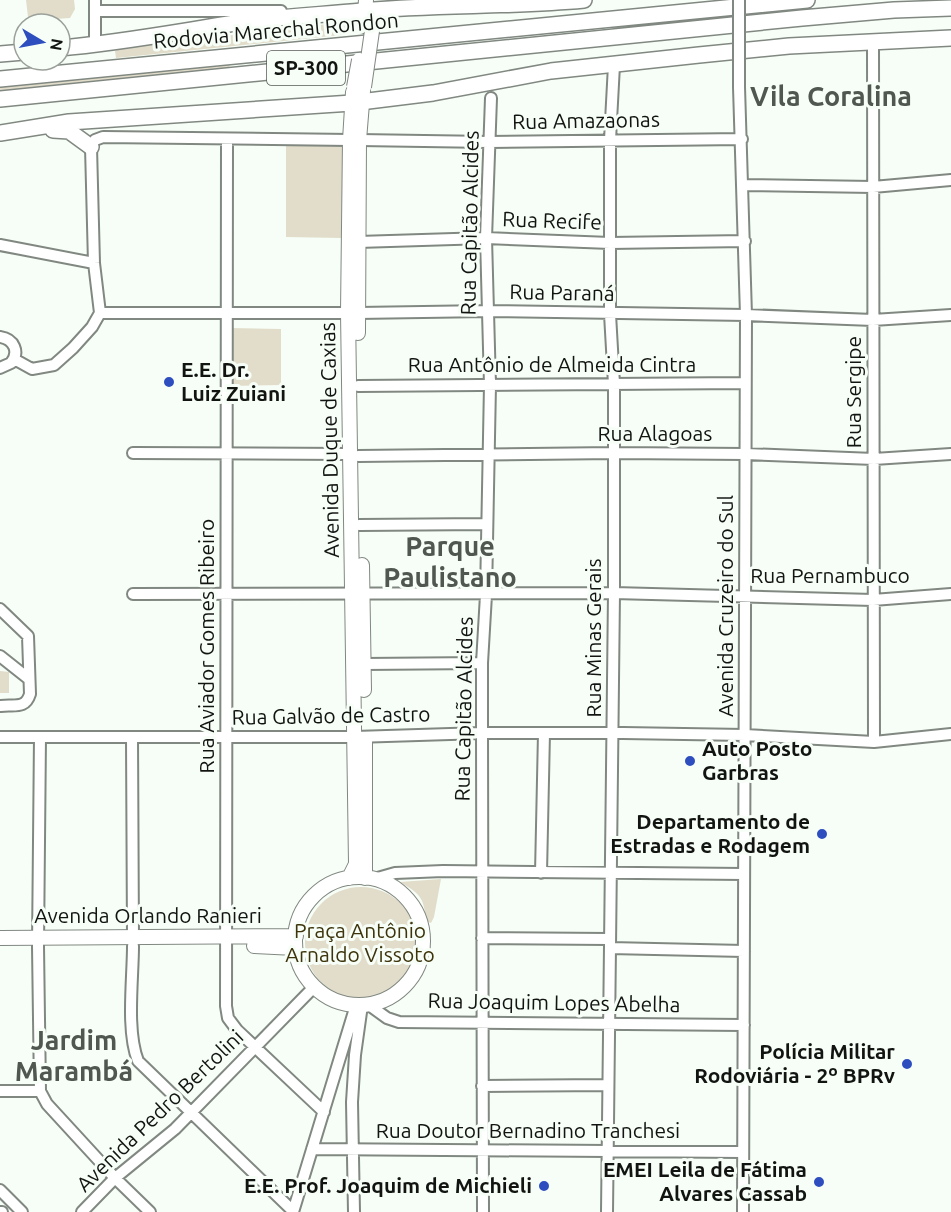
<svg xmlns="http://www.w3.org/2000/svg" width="951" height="1212" font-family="Ubuntu,sans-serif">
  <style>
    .green { fill: #e1ddca }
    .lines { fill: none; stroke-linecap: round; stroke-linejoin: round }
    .minor-casing { stroke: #818881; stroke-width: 14 }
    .major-casing { stroke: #818881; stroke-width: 16 }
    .highway-casing { stroke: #818881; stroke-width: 18 }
    .minor { stroke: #fff; stroke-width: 10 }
    .major { stroke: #fff; stroke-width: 14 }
    .highway { stroke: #fff; stroke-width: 15 }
    .minor-bridge-casing { stroke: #818881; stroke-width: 14; stroke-linecap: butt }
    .major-bridge-casing { stroke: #818881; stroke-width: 16; stroke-linecap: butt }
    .minor-bridge { stroke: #fff; stroke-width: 10 }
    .major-bridge { stroke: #fff; stroke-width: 14 }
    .poi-dot { fill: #2e4ebf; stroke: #f7fef7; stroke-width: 2 }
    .labels { text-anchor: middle; stroke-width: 6; stroke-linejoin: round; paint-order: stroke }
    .shield { fill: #f7fef7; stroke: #575a57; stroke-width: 1.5 }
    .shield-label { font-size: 20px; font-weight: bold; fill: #121412 }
    .street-label { font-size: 21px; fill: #121412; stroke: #f7fef7 }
    .poi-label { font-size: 21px; font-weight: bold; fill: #121412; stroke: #f7fef7; text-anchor: end }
    .park-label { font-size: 21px; fill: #3d340c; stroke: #f7fef7 }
    .district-label { font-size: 27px; font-weight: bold; fill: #505650; stroke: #f7fef7 }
  </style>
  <rect width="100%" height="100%" fill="#f7fef7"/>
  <!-- green -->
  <path class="green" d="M26,0H74L75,9L70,18L56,19L28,17Z
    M345,22V32L341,35L116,58L115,51L121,48Z
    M230,61L229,74L0,95V84Z
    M286,146H343L341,238L286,237Z
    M230,328L281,329V385L229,386Z
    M0,671L9,672V693H0Z
    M441,879L434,917L431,923L426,921C424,897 420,894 400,882Z
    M305 943a56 56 0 1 1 112 0a56 56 0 1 1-112 0Z"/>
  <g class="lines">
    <defs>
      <path id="minor" d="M95,11H281
        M873,42L874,742
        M95,45V0
        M739,87L746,315L743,1212
        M227,140L226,1006L228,1018L237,1030L324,1112
        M359,140L489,142L742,139
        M743,185L873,187L951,180
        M358,242L486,238L610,243L745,241
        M0,245L94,263
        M100,313H358L488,311L746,315L873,320L951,315
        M0,337C14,339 20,352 11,363L0,368
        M14,359L32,369L54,365L73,348L92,327L100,313L94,263L91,147L95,140L103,137L350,140
        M358,386L745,383
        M133,453L349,454
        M358,456L614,453L746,454L874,459L951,454
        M359,525L486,524
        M133,594L614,593L873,600L951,594
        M0,609L28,636L30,694C25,710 14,704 0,706
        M0,656L29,679
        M364,664L482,663
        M0,737H355L482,733H623L745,735L874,742L951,734
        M40,737L38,946L40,1091L47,1104L115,1178L150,1212
        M132,737L133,937
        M541,873L544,733
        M374,879L395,873L443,871L744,874
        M482,938L609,939
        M133,946C133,979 126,1031 138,1061L293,1211
        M610,948L744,951
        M369,1005L387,1018L399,1022L744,1025
        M482,1086L608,1085
        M0,1091H40
        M312,1149L743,1152
        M0,1190L22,1212
        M0,1212H2
        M82,1212L115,1178L175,1129L314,987
        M293,1212L356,1005
        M354,1212L352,1102L355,1055L362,1005
        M483,1212L482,733V663L486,595L490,385L486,238L491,98
        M607,1212L614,593V384L610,314V140L614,65"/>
      <path id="major" d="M364,26L366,0
        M358,333L359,140L363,91
        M362,565L364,690
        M365,739V878
        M295 941a64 64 0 1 1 128 0a64 64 0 1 1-128 0Z
        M349,878L356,864L348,313L350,140L353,92
        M0,938L296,936
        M254,946L295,948"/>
      <path id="highway" d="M60,48C119,43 177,32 235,23C277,17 320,15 362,11C436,4 510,7 584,0
        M0,54L24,52
        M0,79L807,0
        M0,99L802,18L894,10L951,8
        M53,130L69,131L91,147
        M0,133L69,122L352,103L433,93L551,71L699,55L789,46L951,38"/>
    </defs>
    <!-- minor casing -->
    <use href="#minor" class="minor-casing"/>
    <!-- major casing -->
    <use href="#major" class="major-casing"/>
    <!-- highway casing -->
    <use href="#highway" class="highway-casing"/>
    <!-- minor -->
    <use href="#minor" class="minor"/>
    <!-- major -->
    <use href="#major" class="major"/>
    <!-- highway -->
    <use href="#highway" class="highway"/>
    <defs>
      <path id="minor-bridge" d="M739,87V0"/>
      <path id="major-bridge" d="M354,87L359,60
        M364,87L373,24"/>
    </defs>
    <!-- minor-bridge casing -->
    <use href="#minor-bridge" class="minor-bridge-casing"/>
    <!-- major-bridge casing -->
    <use href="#major-bridge" class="major-bridge-casing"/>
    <!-- minor-bridge -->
    <use href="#minor-bridge" class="minor-bridge"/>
    <!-- major-bridge -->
    <use href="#major-bridge" class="major-bridge"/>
  </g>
  <!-- markers -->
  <g class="poi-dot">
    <circle cx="169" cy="382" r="6"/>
    <circle cx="690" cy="761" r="6"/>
    <circle cx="822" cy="834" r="6"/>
    <circle cx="907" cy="1064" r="6"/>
    <circle cx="819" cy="1182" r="6"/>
    <circle cx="544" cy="1186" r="6"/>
  </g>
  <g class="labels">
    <!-- shield labels -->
    <rect class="shield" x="267" y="51" width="78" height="34" rx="4.5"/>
    <g class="shield-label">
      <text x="306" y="75">SP-300</text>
    </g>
    <!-- street labels -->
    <g class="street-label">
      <text transform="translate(276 31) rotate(-5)" y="7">Rodovia Marechal Rondon</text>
      <text transform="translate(586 121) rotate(-1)" y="7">Rua Amazaonas</text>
      <text transform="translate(552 221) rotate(2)" y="7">Rua Recife</text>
      <text transform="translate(470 223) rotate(-89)" y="7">Rua Capitão Alcides</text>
      <text transform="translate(562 293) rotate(1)" y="7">Rua Paraná</text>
      <text x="552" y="372">Rua Antônio de Almeida Cintra</text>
      <text transform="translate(854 392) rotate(-90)" y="7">Rua Sergipe</text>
      <text x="655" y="441">Rua Alagoas</text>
      <text transform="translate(330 440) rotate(-91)" y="7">Avenida Duque de Caxias</text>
      <text x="830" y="583">Rua Pernambuco</text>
      <text transform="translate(726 606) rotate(-90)" y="7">Avenida Cruzeiro do Sul</text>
      <text transform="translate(594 638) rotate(-90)" y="7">Rua Minas Gerais</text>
      <text transform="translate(207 646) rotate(-90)" y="7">Rua Aviador Gomes Ribeiro</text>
      <text transform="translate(464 709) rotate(-89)" y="7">Rua Capitão Alcides</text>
      <text transform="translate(331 716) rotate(-1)" y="7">Rua Galvão de Castro</text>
      <text x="148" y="923">Avenida Orlando Ranieri</text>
      <text transform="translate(554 1003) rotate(1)" y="7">Rua Joaquim Lopes Abelha</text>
      <text transform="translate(160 1111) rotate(-44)" y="7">Avenida Pedro Bertolini</text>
      <text x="528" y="1138">Rua Doutor Bernadino Tranchesi</text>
    </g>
    <!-- poi labels -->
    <g class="poi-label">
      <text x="181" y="377" text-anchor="start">E.E. Dr.<tspan x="181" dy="24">Luiz Zuiani</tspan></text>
      <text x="702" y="756" text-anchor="start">Auto Posto<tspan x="702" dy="24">Garbras</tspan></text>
      <text x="810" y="829">Departamento de<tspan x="810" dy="24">Estradas e Rodagem</tspan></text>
      <text x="895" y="1059">Polícia Militar<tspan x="895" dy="24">Rodoviária - 2º BPRv</tspan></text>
      <text x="807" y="1177">EMEI Leila de Fátima<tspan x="807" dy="24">Alvares Cassab</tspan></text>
      <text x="532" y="1193">E.E. Prof. Joaquim de Michieli</text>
    </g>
    <!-- park labels -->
    <g class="park-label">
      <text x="360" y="938">Praça Antônio<tspan x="360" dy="24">Arnaldo Vissoto</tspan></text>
    </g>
    <!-- district labels -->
    <g class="district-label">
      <text x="831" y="106">Vila Coralina</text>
      <text x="450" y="556">Parque<tspan x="450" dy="31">Paulistano</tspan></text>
      <text x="74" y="1050">Jardim<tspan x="74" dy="31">Marambá</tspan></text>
    </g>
  </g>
  <!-- north arrow -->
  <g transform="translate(42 42) rotate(100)"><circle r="28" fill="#f7fef7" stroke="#9ba09b" stroke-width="1.5"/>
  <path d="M0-4.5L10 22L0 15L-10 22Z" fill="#2e4ebf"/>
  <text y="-9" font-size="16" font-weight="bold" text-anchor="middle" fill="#121412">N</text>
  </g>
</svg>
